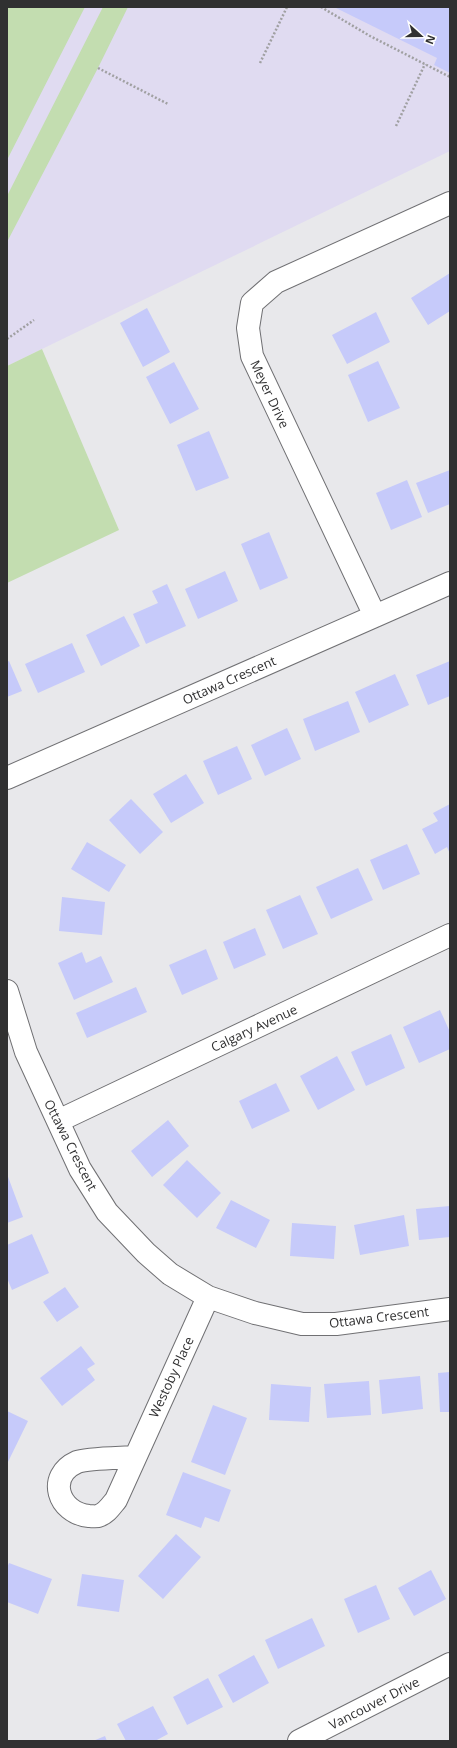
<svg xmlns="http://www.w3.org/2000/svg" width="457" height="1748" font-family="'Open Sans',sans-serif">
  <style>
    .education { fill: #e0dbf1 }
    .green { fill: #c3ddb0 }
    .building { fill: #c6cafa }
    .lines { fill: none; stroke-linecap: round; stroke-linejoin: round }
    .minor-casing { stroke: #707073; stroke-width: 24 }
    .path { stroke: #a0a0a2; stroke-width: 2.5; stroke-dasharray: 2 2; stroke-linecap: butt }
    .minor { stroke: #fff; stroke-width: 22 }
    .labels { text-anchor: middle; stroke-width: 4; stroke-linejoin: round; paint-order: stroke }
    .street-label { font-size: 13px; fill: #303031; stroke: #fff }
  </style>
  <rect width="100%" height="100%" fill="#e8e8eb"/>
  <!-- education -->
  <path class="education" d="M7,7H450V151L7,366Z"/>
  <!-- green -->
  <path class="green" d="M7,7H85L7,160Z
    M103,7H128L98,68L7,242V196Z
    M42,349L119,530L7,583V366Z"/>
  <!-- building -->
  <path class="building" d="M334,7H450V73L434,65L437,58Z
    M450,273V311L428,325L411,298Z
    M147,308L170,352L143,367L120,323Z
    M376,312L390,342L347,364L332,335Z
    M378,361L400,408L368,422L348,375Z
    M174,362L199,409L170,424L146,377Z
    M209,431L229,478L196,491L177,445Z
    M450,470V504L428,513L416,483Z
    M407,480L422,517L391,530L376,493Z
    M269,532L288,578L260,590L241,544Z
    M225,571L238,601L198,619L185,589Z
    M167,584L186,626L146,644L133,614L158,603L152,591Z
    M124,616L140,646L101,666L86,635Z
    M72,643L85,672L38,693L25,664Z
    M9,661L22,691L7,697V662Z
    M450,661V696L428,705L416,675Z
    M395,674L409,705L369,723L355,692Z
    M348,701L360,732L315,751L303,719Z
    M287,728L301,759L265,776L251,745Z
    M237,746L252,779L218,795L203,761Z
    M186,774L204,803L171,823L153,794Z
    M131,799L163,832L140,854L109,820Z
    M450,804V854L447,847L435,854L422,829L438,821L433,813Z
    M87,842L126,865L109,892L71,869Z
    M407,844L420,874L383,890L370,860Z
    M358,868L373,900L331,919L316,887Z
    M300,895L318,934L283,949L266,910Z
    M62,897L105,902L102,935L59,931Z
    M255,928L266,955L234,969L223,942Z
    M206,949L218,979L182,995L169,965Z
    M82,952L86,963L101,956L113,982L74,1000L58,963Z
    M136,987L147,1012L87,1038L76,1013Z
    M440,1010L450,1032V1049L419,1063L403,1027Z
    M391,1034L405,1068L366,1086L351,1052Z
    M337,1056L355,1090L318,1110L300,1076Z
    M276,1083L290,1111L252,1129L239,1101Z
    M168,1120L189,1146L152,1177L131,1151Z
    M187,1160L221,1193L197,1218L163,1185Z
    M7,1174L23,1217L7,1223Z
    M231,1200L270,1220L256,1248L216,1228Z
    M450,1206V1237L419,1240L416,1209Z
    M404,1215L409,1246L360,1255L354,1225Z
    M292,1223L336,1226L334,1259L290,1256Z
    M32,1234L49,1273L12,1290L7,1278V1245Z
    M65,1287L79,1307L57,1322L43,1302Z
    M81,1346L95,1364L87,1369L95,1380L62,1406L40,1378Z
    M450,1372V1412H440L438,1373Z
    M420,1376L423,1409L382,1414L379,1380Z
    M369,1381L371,1415L327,1418L324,1384Z
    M271,1384L311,1387L309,1422L269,1420Z
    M213,1405L247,1418L225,1475L191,1462Z
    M7,1411L28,1421L7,1464Z
    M183,1472L231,1490L219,1522L205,1517L201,1528L166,1515Z
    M176,1534L201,1557L163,1599L138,1576Z
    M9,1563L52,1579L38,1614L7,1602V1568Z
    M431,1570L446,1599L414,1616L398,1588Z
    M82,1574L124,1580L119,1612L77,1606Z
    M376,1585L390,1619L358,1633L344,1599Z
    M312,1618L325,1646L278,1669L265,1640Z
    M254,1655L269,1683L233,1703L218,1675Z
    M208,1678L223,1707L187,1725L173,1697Z
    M153,1706L168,1734L155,1741H126L117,1724Z
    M105,1736L107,1741H93Z"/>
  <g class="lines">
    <defs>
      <path id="minor" d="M375,616L252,356L248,328L252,303L276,282L450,203
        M7,778L450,583
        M7,991L26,1052L80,1169L107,1212L146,1253L170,1274L208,1297L255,1313L302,1324H336L450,1309
        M58,1121L450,935
        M135,1457C122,1458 87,1458 77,1462C46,1476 58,1513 89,1516C92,1516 96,1517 98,1516C106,1514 111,1506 116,1500L208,1297
        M299,1741L450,1664"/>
    </defs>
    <!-- minor casing -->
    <use href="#minor" class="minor-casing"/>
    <!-- path -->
    <path class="path" d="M321,7L370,36L450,77
      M260,63L287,7
      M98,68L168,104
      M396,126L425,64
      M7,339L34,320"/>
    <!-- minor -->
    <use href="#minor" class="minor"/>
  </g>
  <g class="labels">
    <!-- street labels -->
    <g class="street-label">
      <text transform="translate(270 394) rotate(65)" y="5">Meyer Drive</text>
      <text transform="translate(229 680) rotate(-24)" y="5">Ottawa Crescent</text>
      <text transform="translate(254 1028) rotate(-25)" y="5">Calgary Avenue</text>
      <text transform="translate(71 1145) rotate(63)" y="5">Ottawa Crescent</text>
      <text transform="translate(379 1317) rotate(-7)" y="5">Ottawa Crescent</text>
      <text transform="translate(171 1377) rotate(-65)" y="5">Westoby Place</text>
      <text transform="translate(374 1703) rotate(-27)" y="5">Vancouver Drive</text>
    </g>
  </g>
  <!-- border -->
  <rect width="457" height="1748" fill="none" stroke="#303031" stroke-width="16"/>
  <!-- north arrow -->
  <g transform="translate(421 36) rotate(111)" stroke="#ffffff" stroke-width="3" paint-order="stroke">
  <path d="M0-3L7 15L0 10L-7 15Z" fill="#303031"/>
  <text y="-6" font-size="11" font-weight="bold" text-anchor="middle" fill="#303031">N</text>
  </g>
</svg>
